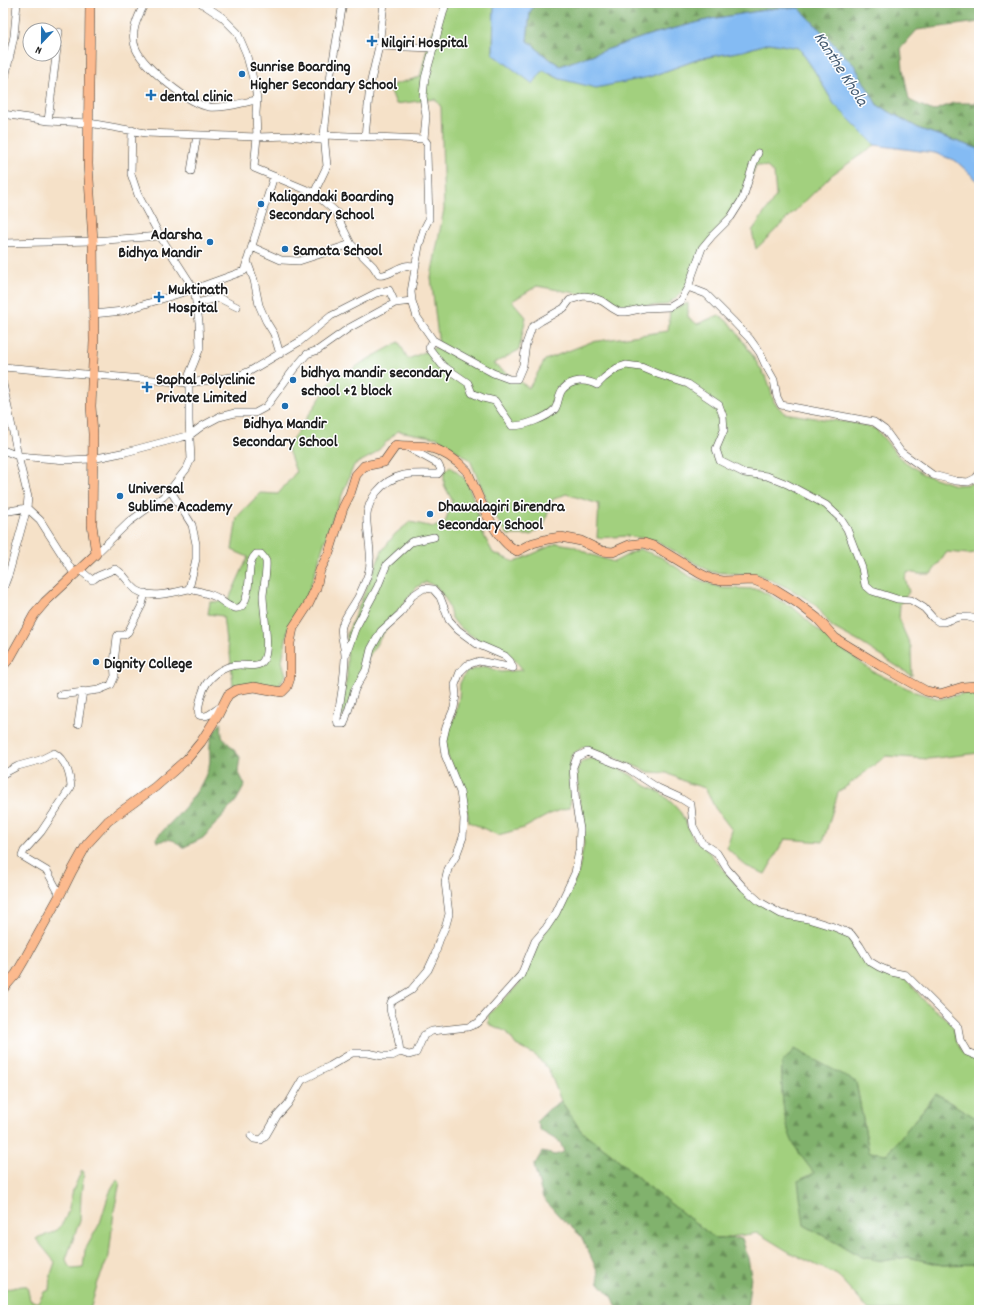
<svg xmlns="http://www.w3.org/2000/svg" width="982" height="1313" font-family="Dekko,sans-serif">
  <style>
    .grass { fill: #a2d07e; stroke: #5f764d }
    .forest { fill: url(#forest-firs); stroke: #4e6744 }
    .water { fill: #84bbf3; stroke: #506c88 }
    .lines { fill: none; stroke-linecap: round; stroke-linejoin: round }
    .minor-casing { stroke: #3d3a36; stroke-width: 8 }
    .major-casing { stroke: #3d3a36; stroke-width: 10 }
    .minor { stroke: #fff; stroke-width: 7 }
    .major { stroke: #fcba8e; stroke-width: 9 }
    .poi-dot { fill: #1f6fb2; stroke: #fff; stroke-width: 1.5 }
    .labels { text-anchor: middle; stroke-width: 3; stroke-linejoin: round; paint-order: stroke }
    .poi-label { font-size: 16px; font-weight: bold; fill: #1c1c1c; stroke: #fff; text-anchor: start }
    .water-label { font-size: 17px; font-style: italic; fill: #465c72; stroke: #fff }
  </style>
  <defs>
    <pattern id="forest-firs" width="22" height="20" patternUnits="userSpaceOnUse"><rect width="22" height="20" fill="#81b26d"/><path d="M5 1l3.5 6h-7zM16 11l3.5 6h-7z" fill="#699059"/></pattern>
  </defs>
  <rect width="100%" height="100%" fill="#fff"/>
  <filter id="ink" filterUnits="userSpaceOnUse"><feTurbulence type="fractalNoise" baseFrequency=".025" numOctaves="2"/><feDisplacementMap in="SourceGraphic" scale="8" xChannelSelector="R" yChannelSelector="G"/><feConvolveMatrix kernelMatrix="1 2 1 2 8 2 1 2 1" color-interpolation-filters="sRGB"/></filter>
  <filter id="wash" filterUnits="userSpaceOnUse"><feTurbulence type="fractalNoise" baseFrequency=".012" numOctaves="4" result="noise"/><feDisplacementMap in="SourceGraphic" scale="16" xChannelSelector="R" yChannelSelector="G"/><feGaussianBlur stdDeviation="0.9" result="paint"/><feColorMatrix in="noise" values="0 0 0 0 0 0 0 0 0 0 0 0 0 0 0 0 0 1.4 0 .05"/><feComposite in="paint" operator="in"/></filter>
  <g filter="url(#wash)">
    <rect width="100%" height="100%" fill="#f5e1c8"/>
    <!-- grass -->
    <path class="grass" d="M444,3H494L493,54L533,83L542,70L560,79L649,77L702,58L743,51L769,43L799,48L814,70L834,104L875,145L833,174L756,249L752,231L776,196L774,173L767,167L756,165L746,192L703,249L693,281L677,297L666,305L621,307L602,298L537,286L512,301L526,317L519,350L493,364L529,388L545,360L591,342L668,331L670,310L688,303V317L697,324L719,315L731,324L751,353L768,381L774,402L784,413L815,418L854,423L876,429L900,458L923,474L955,485L969,484L979,480V552L969,554L947,552L931,574H919L908,572L905,578L909,592L900,604L899,620L911,647L912,676L861,643L832,627L815,604L790,589L760,575L711,572L655,540L627,536L597,538L599,504L566,494L552,500L544,525L531,535H508L492,512L470,460L438,438L398,431L373,455L354,465L330,525L306,600L289,624L282,661L286,675L276,689L259,683L233,685L230,653L226,641L223,616L208,614L210,602L228,601L248,557L232,550L237,517L260,493L278,494L296,472L287,447L335,376L350,371L363,362L399,342L408,359L439,346L431,277L444,209L441,107L435,99L396,104L389,86L420,77L428,44Z
      M450,466L466,480L475,503L482,532L493,553L515,562L557,543L574,546L589,554L614,562L639,549L661,557L691,577L722,588L758,589L794,608L819,631L872,671L915,692L940,699L970,692L979,698V753L928,759L886,756L838,793L823,842L785,839L765,874L746,866L727,848L732,830L715,808L705,788L688,783L667,773L649,772L600,752L583,747L571,756L569,774L571,794L570,807L550,814L524,828L498,835L469,822L465,799L456,774L447,755L446,743L448,730L455,716L459,697L460,683L466,672L485,666L501,672L523,670L514,659L475,638L458,626L452,618L446,600L437,587L426,582L417,587L406,601L394,616L366,661L345,713L341,719L340,714L347,676V634L382,551L395,534L410,522L434,527L445,523L452,500L444,485V472Z
      M592,758L613,765L631,775L646,786L661,793L672,803L681,813L694,840L707,850L734,882L750,897L798,919L837,931L851,938L870,967L882,975L907,980L926,1003L943,1016L953,1026L956,1040L962,1052L974,1059L979,1058V1120L936,1094L887,1154L869,1152L856,1082L782,1063C781,1090 782,1120 795,1145C800,1155 808,1164 814,1173L804,1225L862,1257L883,1261L908,1257L942,1265L979,1264V1310H869L837,1275L789,1252L758,1233L716,1239L644,1183L612,1154L581,1131L561,1101L549,1070L535,1055L516,1045L507,1032L489,1024L488,1015L519,984L529,965L538,943L571,890L579,870L584,843L576,770L582,761Z
      M82,1170L84,1172L81,1195L80,1220L66,1259L68,1265L72,1269L83,1268L85,1250L100,1223L107,1200L111,1189L117,1179L120,1182L114,1211L109,1256L98,1282L90,1310H3V1288C12,1290 18,1285 27,1286L30,1300L38,1303L44,1292L50,1290L51,1274L55,1262L36,1239C42,1234 49,1236 56,1230C69,1220 69,1204 73,1190C76,1183 79,1177 82,1170Z"/>
    <!-- forest -->
    <path class="forest" d="M535,3H979V22L917,30L901,48L903,69L909,100L933,111L953,103H979V149L920,129L877,105L854,65L799,8H777L711,19L649,35L560,66L544,55L527,40L530,12Z
      M221,723L222,736L240,757L238,771L245,785L236,801L203,838L182,848C172,837 171,839 157,842L156,838C176,817 200,795 209,766C211,760 209,752 210,745C210,737 216,728 221,723Z
      M795,1049L856,1082L869,1152L887,1154L936,1094L979,1120V1264L942,1265L908,1257L883,1261L862,1257L804,1225L798,1181L814,1173C807,1164 800,1155 794,1145C782,1120 781,1090 782,1063Z
      M561,1101L581,1131L612,1154L644,1183L716,1239L742,1238L748,1258L751,1276L747,1310H618L613,1298L599,1283L597,1270L581,1236L560,1217L543,1198L534,1166L542,1152L555,1155L564,1152L560,1142L541,1131L537,1121L548,1110Z"/>
    <!-- water -->
    <path class="water" d="M494,3H535L530,12L527,40L544,55L560,66L649,35L711,19L777,8H799L854,65L877,105L920,129L979,149V182L956,161L935,153L875,145L834,104L814,70L799,48L769,43L743,51L702,58L649,77L596,88L560,79L543,70L533,84L493,54Z"/>
  </g>
  <g filter="url(#ink)">
    <g class="lines">
      <defs>
        <path id="minor" d="M145,3C138,16 129,34 136,49C144,67 189,104 209,107C224,109 243,102 257,100
          M201,3L222,17L237,32L246,53L255,86L257,100L256,113L257,137L254,168L314,193L329,206L337,213L340,222L351,244L373,266L379,275C387,277 396,268 405,266C408,265 412,266 415,266
          M384,3L379,46L434,48
          M446,3L425,78L423,96L426,116L424,139L427,143V153L429,219L424,229L419,246L411,292L412,301L417,317L433,340L493,373L509,379H517L523,365L526,344L532,327L541,321L564,308L570,300L584,296L592,297L602,301L612,308L619,312H626L645,308L670,307L680,301L688,287L702,248L712,236L731,217L743,198L753,165L758,153
          M3,88L14,36L17,3
          M3,114L48,121L89,123L146,133L257,137L290,136L320,140L324,135L424,139
          M48,121L59,32
          M365,137L370,85L379,46
          M191,171L197,135
          M314,193L327,166L324,135L331,72L343,3
          M3,243L93,241L160,236
          M252,247L281,260L299,261L351,244
          M247,261L254,280L259,305L266,321L274,334L280,354
          M688,287L706,294L733,321L750,339L760,353L765,364L774,380L777,397L781,405L874,422L885,430L901,452L933,475L956,481L968,482L976,478L979,474
          M196,303L219,298L237,307
          M93,314L123,311L194,289L244,271L274,176
          M433,340L429,348L442,365L468,383L472,393L483,398L495,401L512,426C524,426 547,418 555,409C559,403 558,394 563,389C572,379 587,379 597,385L604,378L617,368L626,365L641,367L660,375L688,384L719,405L723,416L724,430L716,449L720,461L744,473L767,476L787,484L826,505L840,518L847,529L862,568L865,585L872,591L897,599L911,600L924,608L933,618L939,622H944L959,617H968L979,620
          M3,367L189,383L238,376L250,371L299,342L331,316L376,293L389,290L395,303
          M3,384L18,456L28,497L27,508L40,520L75,575
          M407,447L438,464L441,470L438,474C428,474 414,473 404,475C382,480 365,500 367,523C368,540 373,557 368,574C366,580 360,594 357,599C352,608 345,616 342,626C339,636 346,648 345,659C344,679 341,699 337,719L338,724H344L355,689L366,670L371,649L381,631L400,614L412,596L424,588L433,589L440,597L449,620L458,630L477,644L505,656L510,661L513,668L479,661L467,665L460,672L455,685L456,695L454,708L446,727L443,740L445,755L460,792L464,819L463,837L456,856L448,869L445,882L449,914L446,925L439,941L435,955L428,970L411,990L391,1002C388,1011 393,1017 395,1026C398,1035 399,1043 400,1052L409,1055L416,1053L424,1035L432,1031L468,1027L478,1023L521,975L535,941L546,928L556,913L575,873L579,850L580,829L576,806L573,767L577,757L587,752L627,768L658,788L680,798L691,805L693,826L702,843L717,853L727,869L744,888L760,902L781,914L808,919L834,927L851,934L860,946L869,961L879,967L891,972L906,975L958,1027L960,1040L967,1052L977,1056H979
          M3,450L18,456L66,460L92,459L126,452L190,435L202,426L219,417L235,413H255L266,407L294,369L307,354L318,350L349,328L395,303L412,301
          M170,490L192,525L196,544V559L189,589C198,591 208,593 216,597C222,600 227,607 235,608C251,611 248,572 251,562C252,559 254,556 256,554H261C263,556 265,559 266,561C267,569 264,586 263,595C263,610 271,650 263,661C259,668 247,665 240,665C223,665 206,678 202,694C200,701 197,708 199,715C208,719 214,710 222,706
          M3,512L27,508
          M96,554L129,522L163,497L170,490L187,468L191,459L189,421V375L200,348L199,322L194,289L160,236L138,195L131,174L132,130
          M80,570L92,580L94,579L98,576L115,569C123,572 126,580 132,586C144,601 173,593 189,589
          M3,589L9,573L27,508
          M346,655L355,629L377,588L387,564L411,542L434,537
          M60,695L99,690L111,685L115,676L114,663L117,637L118,635H124L128,632L142,605L145,593
          M78,724L83,691
          M3,774L18,766L40,760L54,753C66,760 70,774 71,787L41,832L24,851L22,856L47,871L60,895
          M251,1136L254,1139L261,1140L266,1135L277,1116L288,1104L302,1080L330,1066L352,1053H368L382,1056H392L400,1052"/>
        <path id="major" d="M3,666L10,658L34,615L45,602L96,554L92,525L93,434L91,406L94,341L93,241L88,164L90,3
          M3,989L16,974L23,962L60,895L72,871L87,844L108,821L155,787L187,759L201,742L218,715L228,695L236,690L254,687L282,692L287,687L290,678V643L293,628L308,605L316,588L320,570L329,553L343,508L350,494L356,475L364,466L384,462L396,445C406,447 417,445 427,447C442,450 457,460 467,471C478,495 494,540 517,551L533,543L548,539L561,537L581,541L602,551L613,552L629,545L644,543L656,547L699,573L711,579L723,581L754,580L775,589L796,602L817,618L835,638L881,666L926,691L940,694L963,687L975,686L979,689"/>
      </defs>
      <!-- minor casing -->
      <use href="#minor" class="minor-casing"/>
      <!-- major casing -->
      <use href="#major" class="major-casing"/>
      <!-- minor -->
      <use href="#minor" class="minor"/>
      <!-- major -->
      <use href="#major" class="major"/>
    </g>
  </g>
  <!-- markers -->
  <g class="poi-dot">
    <path d="M370 35h4v4h4v4h-4v4h-4v-4h-4v-4h4z"/>
    <circle cx="242" cy="74" r="4"/>
    <path d="M149 89h4v4h4v4h-4v4h-4v-4h-4v-4h4z"/>
    <circle cx="261" cy="204" r="4"/>
    <circle cx="210" cy="242" r="4"/>
    <circle cx="285" cy="249" r="4"/>
    <path d="M157 291h4v4h4v4h-4v4h-4v-4h-4v-4h4z"/>
    <circle cx="293" cy="380" r="4"/>
    <path d="M145 381h4v4h4v4h-4v4h-4v-4h-4v-4h4z"/>
    <circle cx="285" cy="406" r="4"/>
    <circle cx="120" cy="496" r="4"/>
    <circle cx="430" cy="514" r="4"/>
    <circle cx="96" cy="662" r="4"/>
  </g>
  <g class="labels">
    <!-- poi labels -->
    <g class="poi-label">
      <text x="381" y="47">Nilgiri Hospital</text>
      <text x="250" y="71">Sunrise Boarding<tspan x="250" dy="18">Higher Secondary School</tspan></text>
      <text x="160" y="101">dental clinic</text>
      <text x="269" y="201">Kaligandaki Boarding<tspan x="269" dy="18">Secondary School</tspan></text>
      <text x="202" y="239" text-anchor="end">Adarsha<tspan x="202" dy="18">Bidhya Mandir</tspan></text>
      <text x="293" y="255">Samata School</text>
      <text x="168" y="294">Muktinath<tspan x="168" dy="18">Hospital</tspan></text>
      <text x="301" y="377">bidhya mandir secondary<tspan x="301" dy="18">school +2 block</tspan></text>
      <text x="156" y="384">Saphal Polyclinic<tspan x="156" dy="18">Private Limited</tspan></text>
      <text x="285" y="428" text-anchor="middle">Bidhya Mandir<tspan x="285" dy="18">Secondary School</tspan></text>
      <text x="128" y="493">Universal<tspan x="128" dy="18">Sublime Academy</tspan></text>
      <text x="438" y="511">Dhawalagiri Birendra<tspan x="438" dy="18">Secondary School</tspan></text>
      <text x="104" y="668">Dignity College</text>
    </g>
    <!-- water labels -->
    <g class="water-label">
      <text transform="translate(842 68) rotate(57)" y="6">Kanthe Khola</text>
    </g>
  </g>
  <!-- margin -->
  <rect width="982" height="1313" fill="none" stroke="#fff" stroke-width="16"/>
  <!-- north arrow -->
  <g transform="translate(42 42) rotate(202)"><circle r="19" fill="#ffffff" stroke="#a4a4a4"/>
  <path d="M0-3L7 15L0 10L-7 15Z" fill="#1f6fb2"/>
  <text y="-6" font-size="11" font-weight="bold" text-anchor="middle" fill="#1c1c1c">N</text>
  </g>
</svg>
